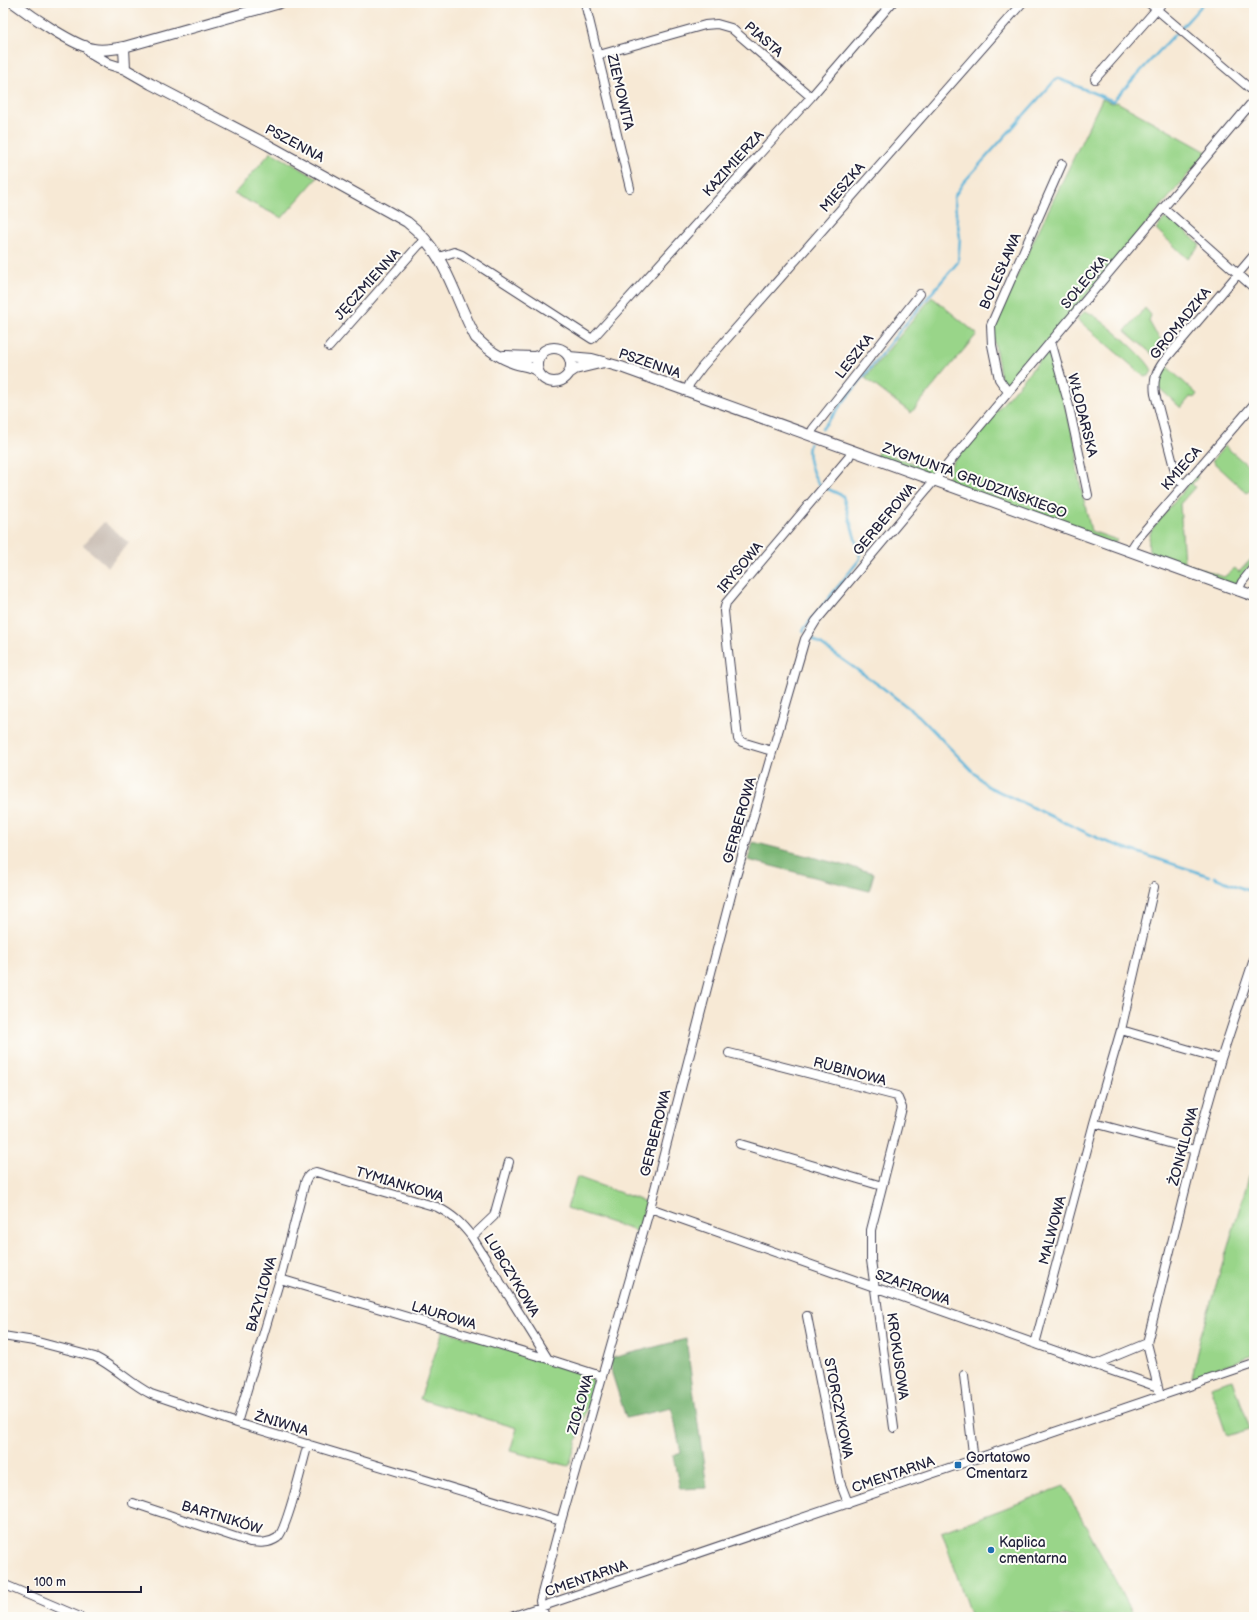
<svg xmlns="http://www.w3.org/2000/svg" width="1257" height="1620" font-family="'Balsamiq Sans',sans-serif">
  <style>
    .industrial { fill: #cdc2b9 }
    .green { fill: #99d589; stroke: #5e7c62 }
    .forest { fill: #7ab675; stroke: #4e6c58 }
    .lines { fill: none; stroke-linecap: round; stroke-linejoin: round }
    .stream { stroke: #5db5da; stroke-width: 2.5 }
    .minor-casing { stroke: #424052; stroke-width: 10 }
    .tertiary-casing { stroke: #424052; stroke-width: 12 }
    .minor { stroke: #fff; stroke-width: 8 }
    .tertiary { stroke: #fff; stroke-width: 10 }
    .poi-dot { fill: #1f6fb2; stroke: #fdfcf7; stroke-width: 1.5 }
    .labels { text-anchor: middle; stroke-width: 4; stroke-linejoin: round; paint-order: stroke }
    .street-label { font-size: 14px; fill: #22223b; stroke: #fdfcf7 }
    .poi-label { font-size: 14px; fill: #22223b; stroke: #fdfcf7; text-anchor: start }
  </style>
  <rect width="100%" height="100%" fill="#fdfcf7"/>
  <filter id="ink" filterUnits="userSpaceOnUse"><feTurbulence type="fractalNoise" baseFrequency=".025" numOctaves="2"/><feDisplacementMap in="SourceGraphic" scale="8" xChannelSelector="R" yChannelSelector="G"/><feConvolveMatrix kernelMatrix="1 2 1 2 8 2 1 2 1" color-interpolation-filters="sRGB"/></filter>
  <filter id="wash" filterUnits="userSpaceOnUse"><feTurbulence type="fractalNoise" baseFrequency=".012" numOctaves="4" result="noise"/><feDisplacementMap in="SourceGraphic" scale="16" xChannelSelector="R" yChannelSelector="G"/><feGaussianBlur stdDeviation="0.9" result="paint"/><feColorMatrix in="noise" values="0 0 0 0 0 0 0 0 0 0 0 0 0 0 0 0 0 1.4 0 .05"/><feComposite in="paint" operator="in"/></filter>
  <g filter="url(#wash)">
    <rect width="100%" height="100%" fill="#f7e9d5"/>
    <!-- industrial -->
    <path class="industrial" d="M104,522L129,543L108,567L83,545Z"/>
    <!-- green -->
    <path class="green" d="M1102,99L1113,103L1117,102L1207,152L1008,389L1001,379L993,334L995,321Z
      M271,152L317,178L282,218L234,194Z
      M1172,218L1200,245L1188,259L1156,229L1164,219Z
      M932,297L977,334L911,413L865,378Z
      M1145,308L1151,315L1149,321L1155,332L1167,348L1158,359L1125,331Z
      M1085,311C1097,314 1149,359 1152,371L1149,376L1145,377L1077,319Z
      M1046,353L1051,355L1077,449V470L1091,531L1117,540L1112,545L947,480L952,463Z
      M1165,365L1197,394L1194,398L1190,397L1181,408L1157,386V383Z
      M1225,446L1254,471V485L1247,493L1212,461Z
      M882,447L885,453L922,466L942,461L932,474L873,460Z
      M1196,475L1198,477L1192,484L1195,487L1180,504L1184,563L1224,577L1235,568L1239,572L1252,558L1254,560L1234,586L1151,556C1147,546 1148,539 1152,529Z
      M1254,1161V1355L1192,1377L1200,1338Z
      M577,1177L646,1202L639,1232L567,1208Z
      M443,1330L585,1374L592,1379L594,1385L569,1466L510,1451L517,1428L420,1399Z
      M1233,1380L1250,1429L1227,1436L1210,1387Z
      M1064,1486L1135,1617H971L942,1532Z"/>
    <!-- forest -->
    <path class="forest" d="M753,842L874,873L869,891L748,860Z
      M686,1339L707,1488L680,1489L673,1456L681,1453L672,1408L626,1418L610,1367L612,1358Z"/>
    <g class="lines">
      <!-- stream -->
      <path class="stream" d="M1182,27L1204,3
        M822,429L902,328L958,262L960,238L954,197L963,183L1057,78L1113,101L1176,33
        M810,444C805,453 813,480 822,486
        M804,631L803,630L860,559V556L843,496L828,489
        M809,636L883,688L919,716L987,786L1104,841L1209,876
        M1214,877L1254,893"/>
    </g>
  </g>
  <g filter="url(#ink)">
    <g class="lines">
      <defs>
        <path id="minor" d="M585,3L630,188
          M1149,3L1254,92
          M599,55L705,25L717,24L731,28L811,97
          M1095,79L1162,3
          M1164,208L1254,288
          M439,257L454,252L462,255L592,339L811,97L892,3
          M1051,341L1068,402L1088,495
          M329,347L418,246L426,239
          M687,390L690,383L702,367L1022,3
          M1008,392L999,379L992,345L991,325L1062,164
          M810,435L813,429L920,294
          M1184,484L1177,479L1155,394C1153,380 1156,372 1164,361L1254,255
          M1130,551L1139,537L1254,404
          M1238,591L1242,582L1254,567
          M772,751L742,742L738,739L727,642L724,611L726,603L849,457L852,450
          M1121,1030L1221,1059
          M729,1053L897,1096L902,1108L871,1230V1260L894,1428
          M1094,1123L1195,1150
          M740,1144L882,1186
          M509,1162L494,1216L472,1237L548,1359
          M650,1208L1158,1387
          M280,1279L548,1359L601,1376
          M807,1316L840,1482L848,1503
          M3,1336L34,1341L95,1357C115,1367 131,1384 151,1394L237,1423L561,1521
          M1147,1343L1159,1391
          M1035,1344L1094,1123L1121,1030L1154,887
          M1094,1365L1147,1343L1195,1150L1221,1059L1254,959
          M964,1375L973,1453L975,1459
          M237,1423L280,1279L304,1186C306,1178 308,1174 316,1172L437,1207C453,1215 461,1223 472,1237
          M133,1503L250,1542C260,1543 268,1544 277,1538C287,1531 303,1460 308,1444
          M3,1584L80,1617
          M511,1617L1254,1364
          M545,1617L540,1601L561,1521L650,1208L735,880L805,639L816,621L1254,100"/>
        <path id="tertiary" d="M14,3C31,16 73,45 93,49C103,51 114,49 124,47L280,3
          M85,46L92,54L109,64L125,69L151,84L268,145L407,222C447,253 453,296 476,338C486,348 500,358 514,363C523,366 531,366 538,371
          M124,47L125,69
          M537 365a17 17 0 1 1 34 0a17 17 0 1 1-34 0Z
          M504,356L534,357L541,355
          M569,357L592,359L621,367L1254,596
          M569,373L575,369L604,362"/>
      </defs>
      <!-- minor casing -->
      <use href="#minor" class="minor-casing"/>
      <!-- tertiary casing -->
      <use href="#tertiary" class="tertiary-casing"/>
      <!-- minor -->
      <use href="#minor" class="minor"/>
      <!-- tertiary -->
      <use href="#tertiary" class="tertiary"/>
    </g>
  </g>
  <!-- markers -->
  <g class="poi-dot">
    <rect x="954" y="1461" width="8" height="8" rx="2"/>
    <circle cx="991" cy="1550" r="4"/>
  </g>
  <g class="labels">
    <!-- street labels -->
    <g class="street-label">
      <text transform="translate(764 39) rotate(41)" y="5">PIASTA</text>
      <text transform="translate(621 92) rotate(77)" y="5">ZIEMOWITA</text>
      <text transform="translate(295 143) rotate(28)" y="5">PSZENNA</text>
      <text transform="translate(733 163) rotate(-48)" y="5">KAZIMIERZA</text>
      <text transform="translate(842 187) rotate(-49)" y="5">MIESZKA</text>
      <text transform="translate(1000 271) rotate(-66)" y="5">BOLESŁAWA</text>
      <text transform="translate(1084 282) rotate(-50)" y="5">SOŁECKA</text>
      <text transform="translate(367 284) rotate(-48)" y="5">JĘCZMIENNA</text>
      <text transform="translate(1180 323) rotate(-51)" y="5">GROMADZKA</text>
      <text transform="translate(854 356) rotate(-52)" y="5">LESZKA</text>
      <text transform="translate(650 363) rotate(19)" y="5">PSZENNA</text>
      <text transform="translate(1083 415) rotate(76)" y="5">WŁODARSKA</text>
      <text transform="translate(1181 468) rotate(-49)" y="5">KMIECA</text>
      <text transform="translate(975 480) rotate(20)" y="5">ZYGMUNTA GRUDZIŃSKIEGO</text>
      <text transform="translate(884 519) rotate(-50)" y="5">GERBEROWA</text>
      <text transform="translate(740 567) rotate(-50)" y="5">IRYSOWA</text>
      <text transform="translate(739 820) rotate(-74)" y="5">GERBEROWA</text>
      <text transform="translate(850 1071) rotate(15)" y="5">RUBINOWA</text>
      <text transform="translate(655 1133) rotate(-76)" y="5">GERBEROWA</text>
      <text transform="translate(1183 1146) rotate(-75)" y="5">ŻONKILOWA</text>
      <text transform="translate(400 1184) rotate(17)" y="5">TYMIANKOWA</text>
      <text transform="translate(1052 1230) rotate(-75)" y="5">MALWOWA</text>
      <text transform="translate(512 1275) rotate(59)" y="5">LUBCZYKOWA</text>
      <text transform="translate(913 1287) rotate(20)" y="5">SZAFIROWA</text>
      <text transform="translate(261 1294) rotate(-74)" y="5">BAZYLIOWA</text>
      <text transform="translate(444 1315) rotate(17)" y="5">LAUROWA</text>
      <text transform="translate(898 1356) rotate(82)" y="5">KROKUSOWA</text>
      <text transform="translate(580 1404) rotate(-74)" y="5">ZIOŁOWA</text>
      <text transform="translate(839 1408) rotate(79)" y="5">STORCZYKOWA</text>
      <text transform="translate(282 1423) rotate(17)" y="5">ŻNIWNA</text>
      <text transform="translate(893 1474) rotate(-19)" y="5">CMENTARNA</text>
      <text transform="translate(222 1517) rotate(17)" y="5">BARTNIKÓW</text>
      <text transform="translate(586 1578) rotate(-19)" y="5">CMENTARNA</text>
    </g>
    <!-- poi labels -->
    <g class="poi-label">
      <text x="966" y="1462">Gortatowo<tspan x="966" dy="16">Cmentarz</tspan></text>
      <text x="999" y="1547">Kaplica<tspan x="999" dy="16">cmentarna</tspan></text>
    </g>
  </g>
  <!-- margin -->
  <rect width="1257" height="1620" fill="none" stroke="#fdfcf7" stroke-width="16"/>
  <!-- scale -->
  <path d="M28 1586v6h113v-6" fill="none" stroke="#22223b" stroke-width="2"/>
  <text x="34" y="1586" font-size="12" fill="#22223b" stroke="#fdfcf7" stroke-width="3" paint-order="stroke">100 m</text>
</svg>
